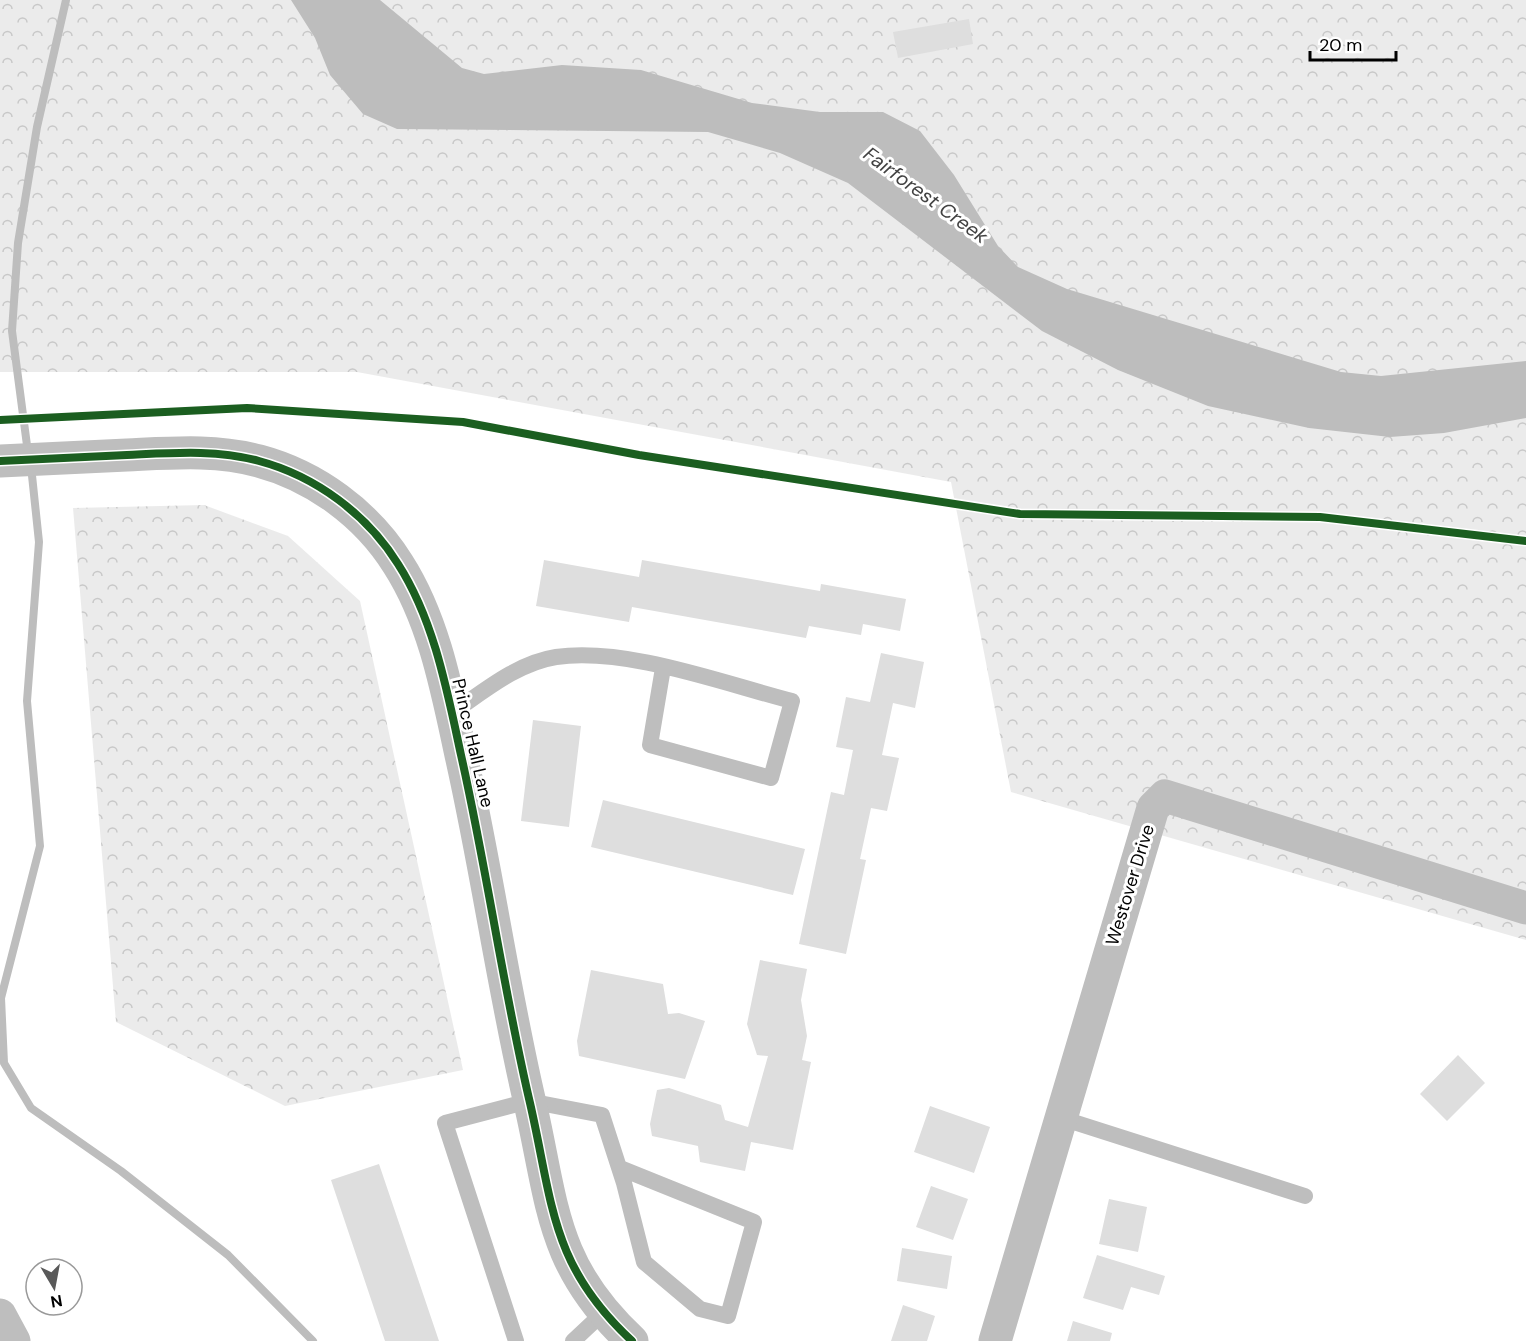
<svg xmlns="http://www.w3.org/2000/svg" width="1526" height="1341" font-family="'DM Sans',sans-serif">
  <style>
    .forest { fill: url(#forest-crowns) }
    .water { fill: #bdbdbd }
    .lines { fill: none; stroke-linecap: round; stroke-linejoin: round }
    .stream { stroke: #bdbdbd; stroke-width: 8 }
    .building { fill: #dedede }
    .service { stroke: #bebebe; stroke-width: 16 }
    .minor { stroke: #bebebe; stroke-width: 33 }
    .tertiary { stroke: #bebebe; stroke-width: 33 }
    .cycleway-casing { stroke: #fff; stroke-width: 11 }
    .cycleway { stroke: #1b5e20; stroke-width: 8 }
    .labels { text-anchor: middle; stroke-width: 6; stroke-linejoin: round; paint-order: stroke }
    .street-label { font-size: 18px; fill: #000; stroke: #fff }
    .water-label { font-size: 20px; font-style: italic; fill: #424242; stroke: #fff }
  </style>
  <defs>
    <pattern id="forest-crowns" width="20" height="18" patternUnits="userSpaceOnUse" patternTransform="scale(1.5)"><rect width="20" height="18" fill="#ebebeb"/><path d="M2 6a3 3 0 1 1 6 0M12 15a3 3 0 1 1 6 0" fill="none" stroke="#c8c8c8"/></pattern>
  </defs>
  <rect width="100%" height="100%" fill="#fff"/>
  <!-- forest -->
  <path class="forest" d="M0,0H1526V940L1011,792L951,482L357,372H0Z
    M204,505L288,536L360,601L463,1070L285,1106L116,1022L73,508Z"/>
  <!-- water -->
  <path class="water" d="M291,0H380L462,68L484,74L562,65L641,70L752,103L820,112H883L920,131L954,175L998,246L1018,267L1067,289L1341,372L1381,376L1526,361V418L1444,433L1390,437L1309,428L1208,406L1118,370L1042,331L848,183L780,153L708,132L397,129L363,114L330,75L315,38Z"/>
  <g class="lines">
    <!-- stream -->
    <path class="stream" d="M28,453L12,331L18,243L37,127L66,0
      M31,466L39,542L27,701L40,846L1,998L4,1063L31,1108L121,1171L228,1255L313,1341"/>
  </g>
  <!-- building -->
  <path class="building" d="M969,19L973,44L898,58L893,32Z
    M544,560L639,577L642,560L820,591L821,584L906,599L900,631L863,624L861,635L809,626L806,638L632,607L629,622L536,606Z
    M881,653L924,662L915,708L893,703L882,755L899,758L887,811L871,808L860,859L866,860L846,954L799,944L831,792L844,795L853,750L836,747L846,697L870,702Z
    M533,720L581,726L569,827L521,821Z
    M603,800L805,849L793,895L591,847Z
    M760,960L807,969L801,1000L807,1036L802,1060L811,1062L793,1150L751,1142L745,1171L700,1162L698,1146L652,1136L650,1124L657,1090L669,1088L721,1105L725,1120L748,1127L768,1056L757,1055L747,1024Z
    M591,970L663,984L668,1014L679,1013L705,1021L685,1079L579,1056L577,1041Z
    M1458,1055L1485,1083L1447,1121L1420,1094Z
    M930,1106L990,1127L974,1173L914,1152Z
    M379,1164L439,1341H385L331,1180Z
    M931,1186L968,1199L953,1240L916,1227Z
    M1109,1199L1147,1207L1138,1252L1099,1244Z
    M902,1248L952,1256L947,1289L897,1281Z
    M1097,1255L1165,1276L1159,1295L1131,1287L1123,1310L1083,1298Z
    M903,1305L935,1316L927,1341H891Z
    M1073,1321L1112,1333L1110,1341H1067Z"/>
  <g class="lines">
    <!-- service -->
    <path class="service" d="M452,713C483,692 517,663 556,657C627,647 722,683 792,701L771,778L650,745L663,668
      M1061,1118L1305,1196
      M516,1341L445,1123L529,1101L602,1115L624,1183L644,1262L700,1309L728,1316L754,1222L620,1168
      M573,1341L604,1312"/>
    <!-- minor -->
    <path class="minor" d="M0,461C42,459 84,457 127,455C171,453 216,449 259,461C315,476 367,514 398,564C434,620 447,690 461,755C487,870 503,988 530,1103C553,1203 550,1265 632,1341
      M995,1341L1153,808L1165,796L1526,908"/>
    <!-- tertiary -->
    <path class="tertiary" d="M0,1315L14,1341"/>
    <defs>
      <path id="cycleway" d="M0,420L247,408L463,422L639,455L1020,514L1320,517L1526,541
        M0,461C42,459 84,457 127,455C171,453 216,449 259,461C315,476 367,514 398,564C434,620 447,690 461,755C487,870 503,988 530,1103C553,1203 550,1265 632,1341"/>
    </defs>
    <!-- cycleway casing -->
    <use href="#cycleway" class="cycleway-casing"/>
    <!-- cycleway -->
    <use href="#cycleway" class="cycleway"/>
  </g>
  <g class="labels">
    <!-- street labels -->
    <g class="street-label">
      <text transform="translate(473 743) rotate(77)" y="6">Prince Hall Lane</text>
      <text transform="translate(1130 885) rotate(-73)" y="6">Westover Drive</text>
    </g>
    <!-- water labels -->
    <g class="water-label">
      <text transform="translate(926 195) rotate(36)" y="7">Fairforest Creek</text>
    </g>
  </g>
  <!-- north arrow -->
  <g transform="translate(54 1287) rotate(170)"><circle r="28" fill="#ffffff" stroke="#999999" stroke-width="1.5"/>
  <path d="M0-4.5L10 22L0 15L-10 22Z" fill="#595959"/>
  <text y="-9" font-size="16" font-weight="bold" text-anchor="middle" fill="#000000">N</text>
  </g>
  <!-- scale -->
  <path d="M1310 51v9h86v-9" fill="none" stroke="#000000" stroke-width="3"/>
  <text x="1319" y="51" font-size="18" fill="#000000" stroke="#ffffff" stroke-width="4.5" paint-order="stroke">20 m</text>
</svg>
